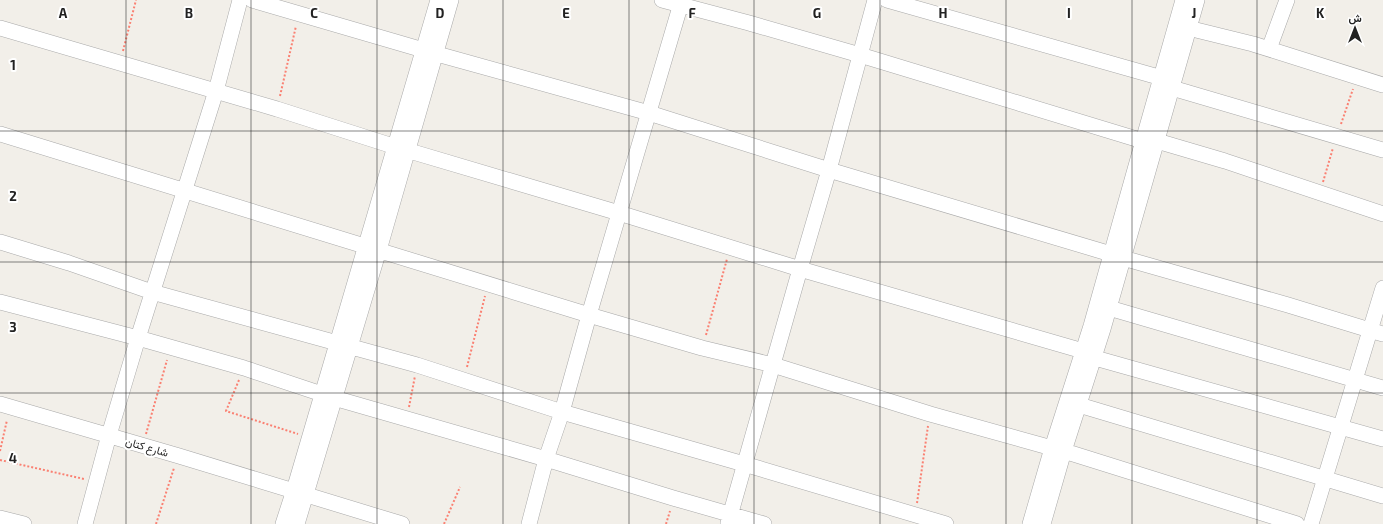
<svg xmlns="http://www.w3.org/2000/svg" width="1383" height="524" font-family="'Exo 2',Vazirmatn,sans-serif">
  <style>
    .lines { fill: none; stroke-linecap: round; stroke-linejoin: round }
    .minor-casing { stroke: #a9a9a9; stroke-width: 16 }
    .path { stroke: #fa8072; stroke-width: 2; stroke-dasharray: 2 2; stroke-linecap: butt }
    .minor { stroke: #fff; stroke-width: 15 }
    .grid { fill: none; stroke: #222; stroke-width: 1; stroke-opacity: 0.55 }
    .labels { text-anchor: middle; stroke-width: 4; stroke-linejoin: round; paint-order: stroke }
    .street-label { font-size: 11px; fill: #222; stroke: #fff }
    .grid-label { font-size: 13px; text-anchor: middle; font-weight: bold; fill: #222; stroke: #fff; stroke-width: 4; stroke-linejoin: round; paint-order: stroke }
  </style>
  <rect width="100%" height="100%" fill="#f2efe9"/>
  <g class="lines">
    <defs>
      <path id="minor" d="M240,0L216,91L138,338L244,368L334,398L546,459L673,498L764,524
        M252,0L437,54L649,113L829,170L1111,254
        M662,0L749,23L860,55L1143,141
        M887,0L1162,78
        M0,28L277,109L396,147L619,213L800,269L1083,351
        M1188,28L1253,44L1383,85
        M1269,49L1287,0
        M1172,88L1383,150
        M0,134L589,315L702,348L773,365L930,414L1052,448
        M1157,141L1225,161L1383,214
        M0,242L69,263L152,292L417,365L562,412L744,464L946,524
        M1123,258L1288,305L1383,334
        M0,302L138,338L109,435L85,524
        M1109,308L1383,388
        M1095,358L1383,439
        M0,404L179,456L402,524
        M1079,405L1383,496
        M1064,451L1297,524
        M0,518L24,524
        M728,523L800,269L829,170L875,0
        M283,524L294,490L438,0
        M297,524L379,250L451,0
        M529,524L546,459L562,412L589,315L682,0
        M1030,524L1052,448L1091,326L1143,141L1183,0
        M1043,524L1064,451L1103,329L1197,0
        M1311,524L1383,288"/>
    </defs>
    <!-- minor casing -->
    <use href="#minor" class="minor-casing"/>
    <!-- path -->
    <path class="path" d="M123,51L136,0
      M280,96L296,26
      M1341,124L1353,89
      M1323,182L1333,148
      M706,335L727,259
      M467,367L485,296
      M239,380L226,411L298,434
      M409,407L415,376
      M146,434L167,360
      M0,451L7,420
      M0,460L84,479
      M917,503L928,426
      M156,524L174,468
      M444,524L460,487
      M666,524L670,511"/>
    <!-- minor -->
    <use href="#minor" class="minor"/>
  </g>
  <!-- grid -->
  <path class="grid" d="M126,0V524M251,0V524M377,0V524M503,0V524M629,0V524M754,0V524M880,0V524M1006,0V524M1132,0V524M1257,0V524M0,131H1383M0,262H1383M0,393H1383"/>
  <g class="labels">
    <!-- street labels -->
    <g class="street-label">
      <text transform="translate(147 447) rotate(16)" y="4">شارع كتان</text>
    </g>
  </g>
  <g class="grid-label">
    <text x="63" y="18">A</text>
    <text x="189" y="18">B</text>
    <text x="314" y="18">C</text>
    <text x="440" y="18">D</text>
    <text x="566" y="18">E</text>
    <text x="692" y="18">F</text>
    <text x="817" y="18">G</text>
    <text x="943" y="18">H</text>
    <text x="1069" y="18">I</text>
    <text x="1194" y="18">J</text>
    <text x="1320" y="18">K</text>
    <text x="13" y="70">1</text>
    <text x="13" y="201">2</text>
    <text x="13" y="332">3</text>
    <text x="13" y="463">4</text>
  </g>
  <!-- north arrow -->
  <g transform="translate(1355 28)" stroke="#ffffff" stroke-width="3" paint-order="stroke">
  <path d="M0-3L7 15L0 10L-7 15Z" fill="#222222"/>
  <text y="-6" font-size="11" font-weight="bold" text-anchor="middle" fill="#222222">ش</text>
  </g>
</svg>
